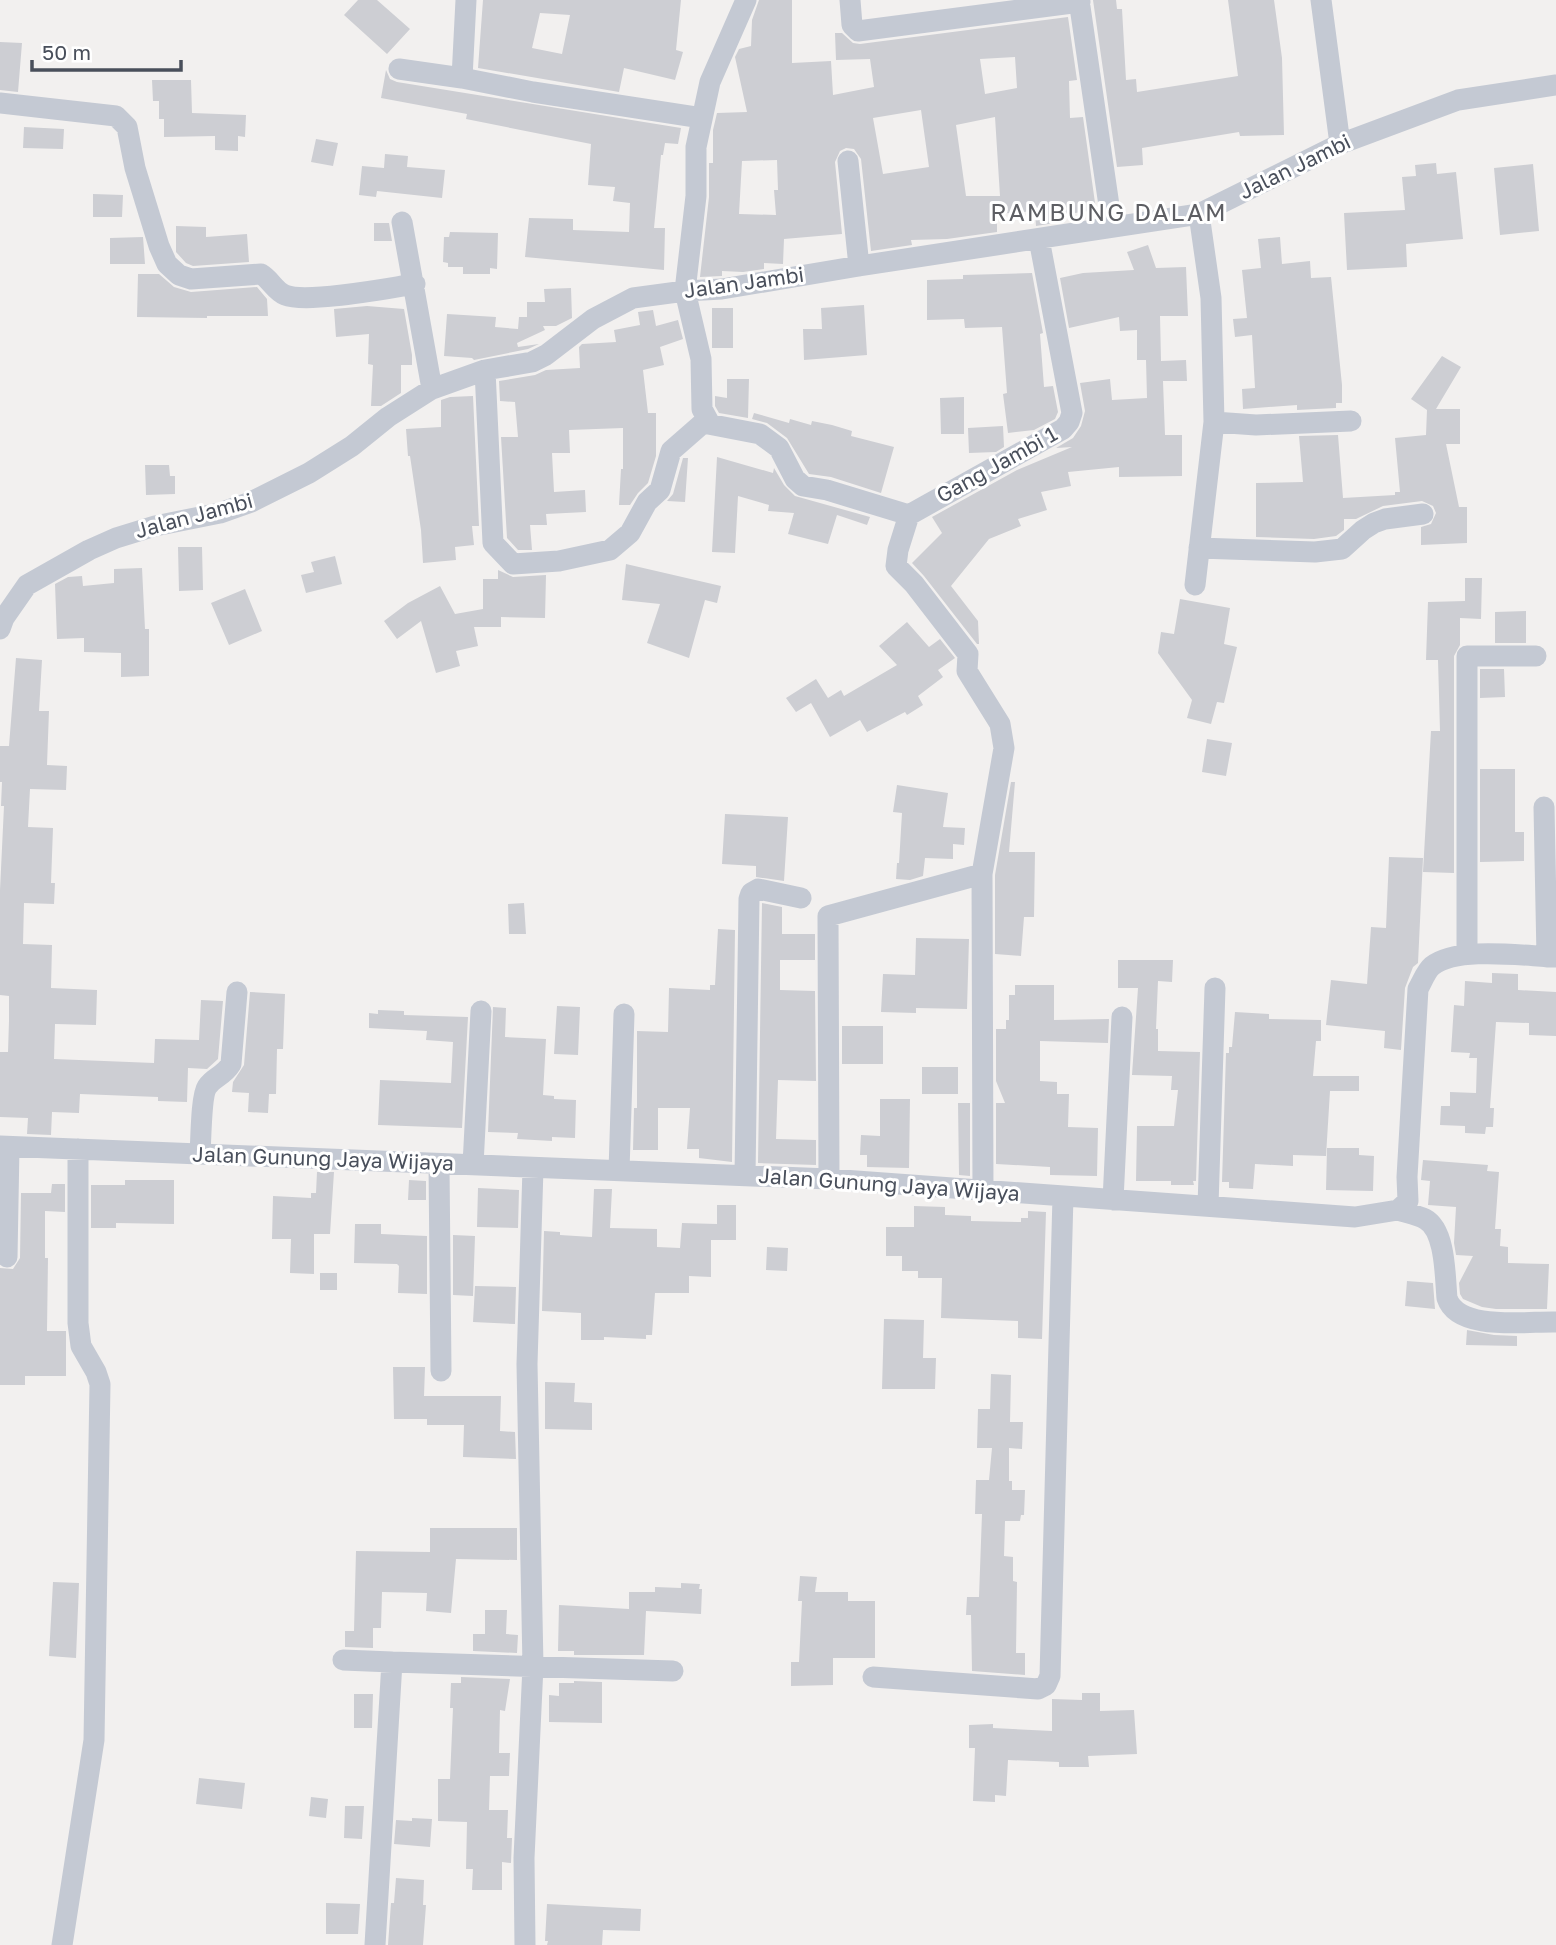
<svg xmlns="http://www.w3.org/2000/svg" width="1556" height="1945" font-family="'Golos Text',sans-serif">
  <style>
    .building { fill: #cdced3; fill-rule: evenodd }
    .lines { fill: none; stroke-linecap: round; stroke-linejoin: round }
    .street { stroke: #c4c9d3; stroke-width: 21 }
    .labels { text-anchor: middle; stroke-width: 6; stroke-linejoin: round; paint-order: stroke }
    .street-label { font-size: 21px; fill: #494f5b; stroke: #fff }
    .quarter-label { font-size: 24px; letter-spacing: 2px; fill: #5d5e63; stroke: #fff }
  </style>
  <rect width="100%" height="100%" fill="#f2f0ef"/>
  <!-- building -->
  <path class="building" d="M358,0H377L410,29L387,54L344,15Z
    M483,0H681L676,50L683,52L675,80L624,68L619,92L478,68ZM540,13L570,15L562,54L532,48Z
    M759,0H792V63L831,61L833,95L874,87L870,59L836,60L835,33H842L853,43L860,44L1068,17L1077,80L1069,81L1070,118L1083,117L1096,210L1061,215V222L1036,226L1035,211L997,214V232L947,239L911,240L912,245L871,251L861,159L854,149L846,148L840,151L835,162L842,234L784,239L783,264L764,263V269L743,272L722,271V276L700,277L709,197V163H713V130L717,113L747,112L735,57L739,49L751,46L752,20ZM1015,57L1017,88L985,94L980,59ZM921,110L929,167L883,174L873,118ZM995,117L1000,196H966L956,125ZM777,160L778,190H774L776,215L739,214L742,161Z
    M1093,0H1116L1117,9H1122L1126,80L1136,79L1137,92L1238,76L1228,0H1274L1282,58L1284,135L1240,136L1239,132L1142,148L1143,165L1117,167Z
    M0,42L22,43L18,92L0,90Z
    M386,70L390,79L397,82L681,128L678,144L665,143L663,155H661L654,228H665L664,270L525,257L529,218L573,219V230L629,232L630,203L613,201L615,187L588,185L591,144L466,119L467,114L381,98Z
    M152,80H191L192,113L246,115L245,137L238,136V151L215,150V136L164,137V119H159V101H153Z
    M24,127L64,129L63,149L23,148Z
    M316,139L338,143L333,166L311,162Z
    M385,154L408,156L407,167L445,170L442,198L377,191L376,197L359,195L362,166L384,168Z
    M1436,163L1437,174L1456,172L1463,239L1406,244L1407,267L1347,270L1344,213L1405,210L1402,177L1416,176L1415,165Z
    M1533,164L1539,231L1500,235L1494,168Z
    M93,194L123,195L122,217H93Z
    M374,223H389L392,241H374Z
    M176,226L206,227V237L247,234L249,262L193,266L186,263L176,252Z
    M450,232L498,233L497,269L490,268V274H463V267H448V263L443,262L444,237H449Z
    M143,237L145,264H110V238Z
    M1280,237L1282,264L1310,261L1311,278L1331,277L1342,385V403H1336V408L1297,410V405L1243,409L1242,389L1255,388L1252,335L1235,337L1233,319L1247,318L1242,270L1261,268L1258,239Z
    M1148,245L1156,268L1186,267L1188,316H1160L1161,361L1186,360L1187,381H1163L1165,435H1182V476L1119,477V467L1068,472L1071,486L1041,492L1047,510L1018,519L1021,526L989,539L951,586L978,621L979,644H977L924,576L912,563L942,533L932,517L1017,470L1072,447L1056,448L1073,438L1081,426L1085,411L1080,383L1110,379L1112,400L1147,398L1146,360H1137V330L1120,331L1119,317L1069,328L1060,278L1083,273L1134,270L1127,252Z
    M1032,273L1043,333L1040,334L1044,387L1053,386L1058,412L1055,419L1034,430L1008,433L1003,394L1007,393L1002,327L965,328L964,319L927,320V280L963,279V275Z
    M138,274H159L174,287L191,292L257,287L267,299L268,316H207V318L137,317Z
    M571,288L572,318L556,326H543L545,330L517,343L518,347L539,344L528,349L474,360L472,358L444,356L447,314L496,317L495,327L518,329L519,317H527V302H545L544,289Z
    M864,305L867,355L804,360L803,329H822L821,308Z
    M367,306L404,309L412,355V365H401V393L381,406H371L373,365L368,364L369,334L336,337L334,309Z
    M712,308H733V348H712Z
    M653,310L656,326L678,320L683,339L660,347L664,365L643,370L648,413H656V456L648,483L638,493L630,505H619L621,469H623V428L569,430L570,453H552L554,492L585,490L586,512L546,514L547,525H530L532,550H518L507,538L501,437H518L515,402L500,401L499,381L535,375L546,370L580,368L579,347L582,344L616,342L614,330L640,325L638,312Z
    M1442,356L1461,367L1436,409H1460V444H1446L1459,507H1467V543L1421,545V527L1431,524L1436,513L1433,506L1422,501L1383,506L1356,519H1344V530L1336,536L1314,539L1256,537V483L1303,482L1299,436L1338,435L1343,498L1395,495V492H1400L1395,438L1426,435L1427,410L1411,399Z
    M727,379H749L748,418L719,413L715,406V396L727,398Z
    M473,396L479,526H472L474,545L455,547L456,560L423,563L421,530L410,456H408L406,429L441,427V400L450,397Z
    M964,397V434H941L940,398Z
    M754,413L789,423L790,419L811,425L812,421L832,425L852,431L851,436L894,447L881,493L831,477L809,474L787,438L767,423L752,419Z
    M1003,426L1004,447L996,452L969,453L968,428Z
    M717,457L773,473L774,468L784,485L795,496L870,517L867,525L837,515L828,544L788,534L794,513L768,511L769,505L738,496L735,553L712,552Z
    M683,458H688L685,502L667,501L673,494Z
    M145,465H169L170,476H175V494L146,495Z
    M178,547H202L203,590L179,591Z
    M335,556L342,584L306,593L301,575L314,572L311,562Z
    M626,564L721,586L717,603L705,600L689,658L647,643L660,604L622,600Z
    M142,568L145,629H149V676L121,677V653L84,652V638L57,639L55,584L68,577L82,576L83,586L114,583V569Z
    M498,570L513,577L546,575L545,618L501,617V627H474L478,646L456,651L460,666L436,673L421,621L397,639L384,621L408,603L440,586L455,614L483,609V579H498Z
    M1465,578H1482L1481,619L1460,618V645L1454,656V873L1423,872L1431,731H1440L1438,660H1426L1428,602L1465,601Z
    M245,589L262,631L229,645L211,603Z
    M1180,599L1230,608L1224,644L1237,647L1224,703L1217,702L1211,724L1187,718L1192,700L1158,653L1161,632L1174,634Z
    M1526,611V643H1495V612Z
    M907,622L929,647L940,639L955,658L938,670L943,677L918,696L923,705L907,715L905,712L867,732L860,720L830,737L811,703L796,712L786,698L816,679L828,698L841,690L844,696L897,665L879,646Z
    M16,658L42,660L39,711H49L47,765L67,766L66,790L30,789L28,827L53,828L51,883H55L54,904L24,903L23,944L52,945L51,988L97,990L96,1025L55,1024L54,1059L154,1063L155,1039L199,1040L201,1000L223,1001L218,1059L207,1069L188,1068L187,1102L158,1101V1097L80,1094L79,1113L52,1112L51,1135L27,1134L28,1118L0,1117V1052H8L9,1021V996L0,995V890L4,806H1L2,782H0V746H9Z
    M1480,669H1504L1505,697L1480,698Z
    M1207,739L1232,743L1226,776L1202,772Z
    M1480,769H1515V832H1524V861L1480,862Z
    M1011,782H1015L1009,852H1035L1034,917H1024L1021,956L995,954V875Z
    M897,785L948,793L943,827L965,828L964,845L953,844V859L925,858L923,876L910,880L896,879L897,863H899L902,813L893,812Z
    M725,814L788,817L784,881L756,877V866L722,864Z
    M1389,857L1423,858L1418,963L1413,967L1405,988L1401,1050L1384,1048L1385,1031L1326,1025L1331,980L1367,984L1371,927L1386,928Z
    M524,903L526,934H509L508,904Z
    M762,903L782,907V934H815V960H780V990L815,991L816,1081L778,1080L776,1139L816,1140V1165L758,1163Z
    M718,929L735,930L732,1162L699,1158V1149H687L690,1108H658V1150H633L634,1108H637V1031L668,1032L669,988L710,990V985H715Z
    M916,938L969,939L967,1009L916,1008V1013L881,1012L883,974L915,975Z
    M1118,960H1173L1172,982L1158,981L1156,1029H1158V1051L1200,1052L1196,1181H1193L1194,1185H1171V1181H1136L1137,1126H1174L1178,1090H1171L1172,1076L1132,1075L1138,988H1118Z
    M1492,973L1518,974V990L1556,992V1036L1529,1035V1023L1496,1022L1490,1108H1494L1493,1127H1486L1485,1134L1465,1133V1126L1440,1125L1441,1106H1450V1092L1476,1093L1477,1058H1469L1470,1053L1451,1052L1454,1005L1464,1006L1465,981L1492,983Z
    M1015,985H1054V1020L1109,1019L1108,1043L1040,1041V1081L1057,1082V1094H1069L1068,1127L1098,1128L1097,1176L1050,1175V1167L996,1164V1103H1005L996,1081V1029H1006V1020H1009V995H1015Z
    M250,992L285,994L283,1049H277L276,1094H269L268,1113L248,1112L249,1093L232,1092L233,1082L244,1065Z
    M557,1006L580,1007L578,1055L554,1054Z
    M493,1007L506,1008L505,1037L546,1039L543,1095L554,1096V1099L576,1100L575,1138L552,1137V1141L517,1139L518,1133L488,1132Z
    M378,1010L404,1011V1015L468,1017L462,1128L378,1125L380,1080L451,1083L453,1042L426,1040L427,1031L369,1028V1013L378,1014Z
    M1235,1012L1269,1014V1019L1321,1020V1041H1316L1313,1076H1359V1091H1330L1326,1156L1293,1155V1166L1255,1164L1253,1189L1229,1188V1182H1222L1226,1053H1229V1047H1232Z
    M842,1026H883V1064H842Z
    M922,1067H958V1094H922Z
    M880,1099H910L909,1168L867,1167V1155H860L861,1135L880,1136Z
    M958,1103H970V1176L959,1175Z
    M1327,1148H1359V1155L1374,1156L1373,1191L1326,1190Z
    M1423,1160L1488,1165L1487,1171L1499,1172L1495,1229H1501L1500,1246L1508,1247V1263L1549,1264L1547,1309H1496L1482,1307L1463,1299L1460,1294L1459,1283L1473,1256L1456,1255L1454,1243L1456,1207L1428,1205L1430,1181L1421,1180Z
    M317,1172H334L330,1234H314V1274L290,1273L291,1239H272L273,1196L311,1198V1193H316Z
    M125,1180H174V1224L116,1223V1228H91V1185H125Z
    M409,1180L426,1181V1200H408Z
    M52,1184H65V1212L45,1211V1258H48L47,1331H66V1376H25V1385H0V1268L13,1269L20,1258L21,1193H51Z
    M478,1188L519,1190L518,1228L477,1227Z
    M594,1189H612L610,1228L657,1229V1247L680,1248L682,1223L717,1224V1205H736V1240H711V1277L689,1276V1293H655L652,1335H646V1339L604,1337V1340H581V1313L542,1311L544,1231L560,1232V1235L592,1237Z
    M914,1206L945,1207V1215L971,1216V1221L1021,1222V1218H1028V1211L1046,1212L1042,1339L1018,1338V1321L941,1318L942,1278H918V1271H902V1256H886V1227H914Z
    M355,1224H381V1234L427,1236V1294L398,1293L399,1266L397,1264L354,1263Z
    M453,1235L475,1236L473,1296L453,1295Z
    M767,1247L788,1248L787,1271L766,1270Z
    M320,1273H337V1290H320Z
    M1407,1281L1433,1283L1435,1309L1405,1306Z
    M475,1286L516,1287L515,1324L473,1322Z
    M884,1319L924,1320L923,1358H936L935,1389H882Z
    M1467,1330L1494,1335L1517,1336V1346L1466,1345Z
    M393,1367H425L424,1396H501L500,1431L515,1432L516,1459L463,1457L464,1425H427V1419H394Z
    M991,1374L1011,1375L1010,1422H1023L1022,1449L1009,1448V1481H1012V1490H1025L1024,1515H1021L1020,1521H1005L1004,1556L1013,1557V1581L1017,1582L1016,1653H1025V1675L972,1671L971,1615H966L967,1597H979L982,1514H975L976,1480H989L992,1448H977L978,1409H990Z
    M545,1382L575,1383L574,1402L592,1403V1430L545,1429Z
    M430,1528H517V1560L456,1559L451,1613L426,1611L427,1593L382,1592L381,1628H373V1648L345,1647V1631H354L356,1551L430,1552Z
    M800,1576L817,1577L815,1592H848V1601H875V1658H833V1685L791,1686V1662H799L802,1601H798Z
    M53,1582L79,1583L76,1658L49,1656Z
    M681,1583L700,1584L699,1589H702L701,1614L646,1611L644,1655H574V1651H558L559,1605L629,1609V1592H655V1587L681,1588Z
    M485,1610H507L506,1634L518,1635L517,1653L473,1651V1634H485Z
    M461,1677L510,1679L505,1711L500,1710L499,1753H510L509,1776H490L489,1810H508L507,1838H512L511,1863L502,1862V1890H472L473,1869H466L467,1822L438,1821V1779H450L453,1708H450L451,1683H461Z
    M574,1681L602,1682V1723L549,1722V1695L559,1696V1683H574Z
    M1082,1693H1100V1711L1134,1710L1137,1754L1088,1756L1089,1767H1059V1762L1008,1760L1006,1796L995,1795V1802L973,1801L975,1748H969V1725L993,1724V1728L1052,1731V1699L1082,1700Z
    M354,1694H373L372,1728H354Z
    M199,1778L245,1783L242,1809L196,1804Z
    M311,1797L328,1799L326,1818L309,1816Z
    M345,1806H364L362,1839L344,1838Z
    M412,1818L432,1819L430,1847L394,1844L396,1820L412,1821Z
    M396,1878L424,1880L423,1905H426L423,1945H388L391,1903H394Z
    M326,1903L360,1904L358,1934H326Z
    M547,1904L641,1909L640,1931L603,1930L602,1945H547L548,1941H545Z"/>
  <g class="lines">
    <!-- street -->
    <path class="street" d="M466,0L462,78L533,92L702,118
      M850,0L852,25L858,31L1080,2
      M1079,0L1112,226
      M1321,0L1340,144
      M399,69L462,78
      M0,103L116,116L127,127L135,168L159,246L167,264L179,275L191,279L261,274C270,279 275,291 285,295C307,304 388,288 415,284
      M848,161L859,266
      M402,222L432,389
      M485,370L493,543L513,564L559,561L610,550L630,533L647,502L660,490L671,451L703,423L760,434L779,448L795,479L803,486L827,490L909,515
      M1214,422L1256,425L1351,421
      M710,424L702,409L701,359L685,291L696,196V147L710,82L746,0
      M909,515L898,550L896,566L914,584L968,654L967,671L1000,724L1004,748L982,874L983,1191
      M909,515L1063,429L1069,422L1072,413L1039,239
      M1199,548L1315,552L1342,549L1363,530L1374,523L1385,519L1423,514
      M1195,585L1214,422L1211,298L1199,214
      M0,629L4,618L27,585L89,550L116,538L155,526L220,513L251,502L309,473L352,446L388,417L432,389L485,370L532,362L546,355L593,319L633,298L685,291L722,289L859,266L1199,214L1340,144L1458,100L1556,85
      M1544,807L1547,957
      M1467,954V656H1536
      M0,1146L829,1179L1355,1217L1398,1210L1408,1201L1407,1177L1418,989C1422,982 1426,971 1432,966C1457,946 1524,956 1556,957
      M200,1154C201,1141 201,1096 207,1087C214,1076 223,1077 231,1064L237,992
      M439,1164L441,1371
      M473,1165L481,1011
      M619,1171L624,1014
      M745,1176L749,899L751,893L758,889L801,898
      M829,1179L828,916L982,874
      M1113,1200L1122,1017
      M1208,1206L1215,988
      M1398,1210C1407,1213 1417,1215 1425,1219C1446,1230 1445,1278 1447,1298C1458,1332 1528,1321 1556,1322
      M7,1257L9,1147
      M343,1660L392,1662
      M873,1677L1038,1689L1046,1685L1050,1676L1063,1196
      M62,1945L94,1740L100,1384L96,1372L81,1346L78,1323V1149
      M375,1945L392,1662L673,1671
      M525,1945L524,1858L533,1666L527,1364L533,1168"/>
  </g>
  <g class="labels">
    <!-- street labels -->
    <g class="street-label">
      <text transform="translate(1295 167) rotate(-26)" y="7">Jalan Jambi</text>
      <text transform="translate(744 283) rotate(-8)" y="7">Jalan Jambi</text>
      <text transform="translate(997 465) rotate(-29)" y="7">Gang Jambi 1</text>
      <text transform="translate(194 516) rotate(-15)" y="7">Jalan Jambi</text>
      <text transform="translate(323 1159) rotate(2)" y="7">Jalan Gunung Jaya Wijaya</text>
      <text transform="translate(889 1185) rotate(4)" y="7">Jalan Gunung Jaya Wijaya</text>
    </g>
    <!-- quarter labels -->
    <g class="quarter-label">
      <text x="1109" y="221">RAMBUNG DALAM</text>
    </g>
  </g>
  <!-- scale -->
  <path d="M32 60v10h149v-10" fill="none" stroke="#494f5b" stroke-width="3.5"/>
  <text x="42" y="60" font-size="21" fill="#494f5b" stroke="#ffffff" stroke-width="5" paint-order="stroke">50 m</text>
</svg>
